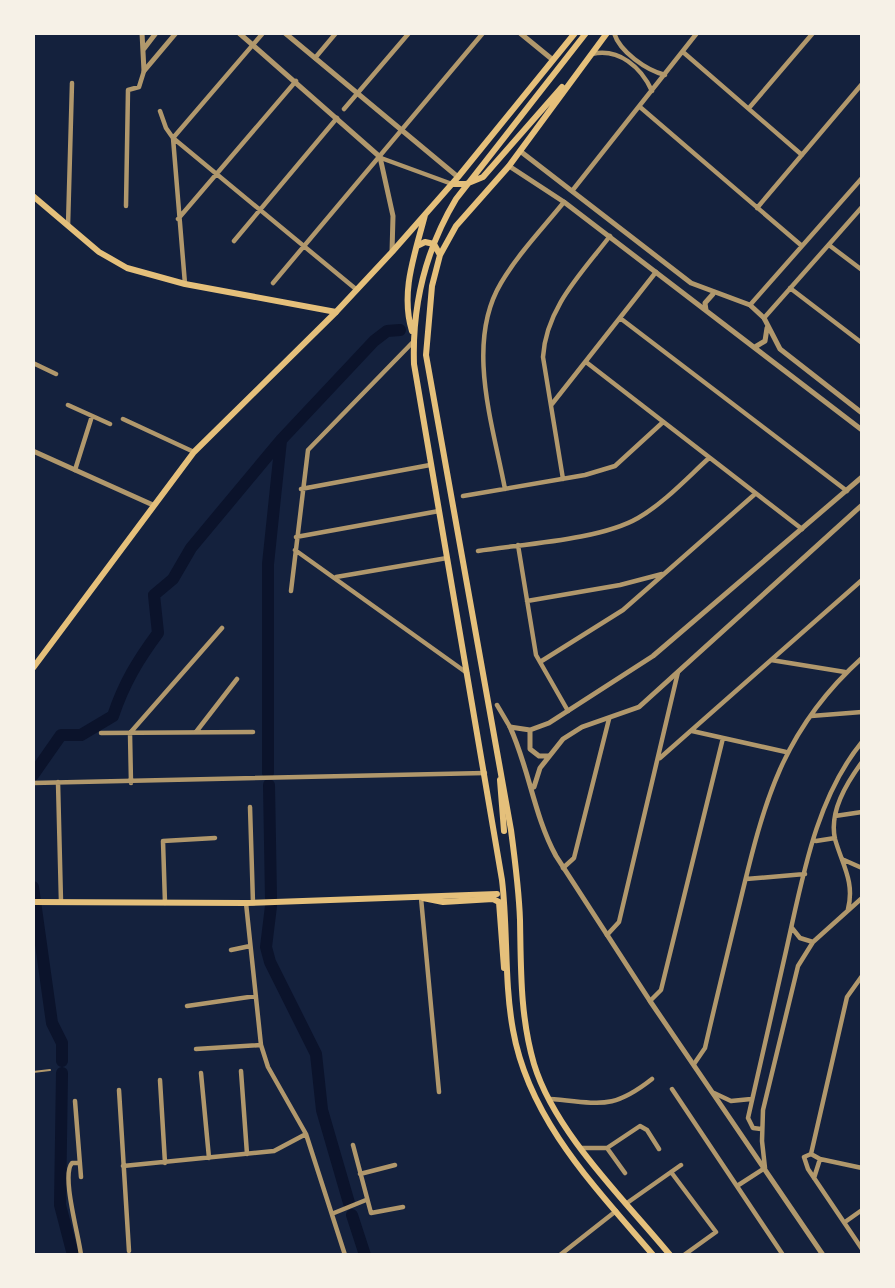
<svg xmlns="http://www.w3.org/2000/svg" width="895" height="1288" font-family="'Playfair Display',serif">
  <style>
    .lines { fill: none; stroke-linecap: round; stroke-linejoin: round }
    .river { stroke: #0b132b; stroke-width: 12 }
    .service { stroke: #b1986c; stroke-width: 2 }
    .minor { stroke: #b1986c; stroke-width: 4.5 }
    .tertiary { stroke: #b1986c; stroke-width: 5 }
    .secondary { stroke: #e5c07b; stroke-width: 6 }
    .primary { stroke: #e5c07b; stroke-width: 6 }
  </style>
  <rect width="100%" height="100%" fill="#14213d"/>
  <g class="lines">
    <!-- river -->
    <path class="river" d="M268,773V564L281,440L374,341L387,331L400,330
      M33,775L61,735H81L113,716C124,683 138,660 158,633L154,595L173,579L191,548L281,440
      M269,785L271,898
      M33,887L52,1023L62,1043V1061
      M271,906L266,947L270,962L316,1054L322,1110L349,1203
      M62,1073L60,1205L73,1255
      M352,1215L365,1255"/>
    <!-- service -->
    <path class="service" d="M33,1072L50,1070"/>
    <!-- minor -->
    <path class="minor" d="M263,33L173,138L357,290
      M614,33C620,52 646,70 665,75
      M683,52L802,155
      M592,54C619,48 641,67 652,91
      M315,58L336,33
      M640,107L802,246
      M749,108L813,33
      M344,109L409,33
      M160,111L166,128L173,138L185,284
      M381,158L452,184
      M572,191L697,33
      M126,206L128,90L139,87L144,71
      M757,208L862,84
      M178,219L296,81
      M68,226L72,83
      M234,241L337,118
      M829,245L862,270
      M273,283L483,33
      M790,288L862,343
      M750,305L862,178
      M620,318L847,491
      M764,318L862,207
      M586,362L802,529
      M33,363L56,374
      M552,404L656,272
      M68,405L110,424
      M123,419L194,452
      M75,470L92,416
      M563,479L543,357C546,308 581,274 610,236
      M301,489L430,465
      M505,489C493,425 465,343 501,283C518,254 543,228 564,202
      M463,496L585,475L615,466L662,423
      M296,537L439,511
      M518,545L536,655L568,711
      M295,550L467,673
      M478,551C523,544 600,540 638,518C664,503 687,478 709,458
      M336,577L447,558
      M291,591L308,450L413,342
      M527,601L620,585L662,574
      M771,660L845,672
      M540,662L623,610L755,494
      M497,705L510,727
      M811,716L862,712
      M692,731L786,752
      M196,732L237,679
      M101,733L253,732
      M130,733L222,628
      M130,733L131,783
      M660,758L862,580
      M58,782L61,902
      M33,783L485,773
      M250,807L253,903
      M835,816L862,812
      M816,841L835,838
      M844,860L862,868
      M563,868L574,858L609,719
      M746,879L805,874
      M421,898L439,1092
      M165,903L163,841L215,838
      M246,903L261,1045L268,1067L306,1134L345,1255
      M848,909C855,882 842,864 835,839C829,812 846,784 862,762
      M792,928L800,938L813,942
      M607,935L619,922L678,672
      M231,950L250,946
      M650,1001L661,990L723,738
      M187,1006L256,996
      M196,1049L261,1045
      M694,1064L705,1048C716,1000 728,951 740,902C764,802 782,730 862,658
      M241,1071L247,1154
      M201,1073L209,1158
      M160,1080L165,1163
      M672,1089L783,1255
      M119,1090L129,1251
      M714,1093L731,1101L751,1099
      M549,1099C599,1102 610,1112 652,1079
      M75,1101L81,1177
      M761,1129L753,1128L748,1118C761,1063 773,1007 786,951C802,881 815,799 862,742
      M353,1145L371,1213L403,1207
      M582,1148H607L640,1126L647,1130L659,1149
      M607,1148L625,1173
      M811,1154L847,997L862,976
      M811,1154L804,1157L808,1169L862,1249
      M811,1154L820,1159L814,1178
      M820,1159L862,1168
      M80,1163H72C61,1175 79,1236 81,1255
      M123,1166L274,1151L306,1134
      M671,1172L716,1232L684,1255
      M360,1174L395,1165
      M737,1186L765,1168L762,1141L763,1110L798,966L813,942L862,898
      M627,1203L681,1165
      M334,1213L366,1200
      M845,1222L862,1210
      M560,1255L616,1211"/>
    <!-- tertiary -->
    <path class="tertiary" d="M142,33L144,71
      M239,33L380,157L393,216L392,252
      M285,33L458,177
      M520,33L553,60
      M143,50L156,33
      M144,71L176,33
      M520,151L691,283L750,305L764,318L780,349L862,413
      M509,166L564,202L862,430
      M706,310L705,303L713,294
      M755,347L765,341L767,328
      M33,451L153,505
      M510,727C529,768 534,816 556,856L650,1001L823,1255
      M510,727L530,730L549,723L653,656L862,477
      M530,730V749L539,756H548
      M534,787L540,768L563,739L582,727L639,707L862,505"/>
    <!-- secondary -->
    <path class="secondary" d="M33,196L99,252L127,268L185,284L336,312
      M500,780L504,831
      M33,902L246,903L497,894"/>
    <!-- primary -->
    <path class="primary" d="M586,33L456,199C426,249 412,305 414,364L502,880C508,930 504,981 513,1030C529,1120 595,1187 653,1255
      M607,33L509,166L456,226L440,255L432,286L426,355L511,830C515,860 519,890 520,920C521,969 520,1016 534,1064C555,1133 624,1199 670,1255
      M452,184H466L483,177L562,87
      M417,246L425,242L434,244L440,255
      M412,331C400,292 415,254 425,215
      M33,668L194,452L336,312L392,252L458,177L575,33
      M423,898L443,902L493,899L499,902L504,968"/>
  </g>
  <!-- border -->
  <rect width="895" height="1288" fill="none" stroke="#f6f1e7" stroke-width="70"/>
</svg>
